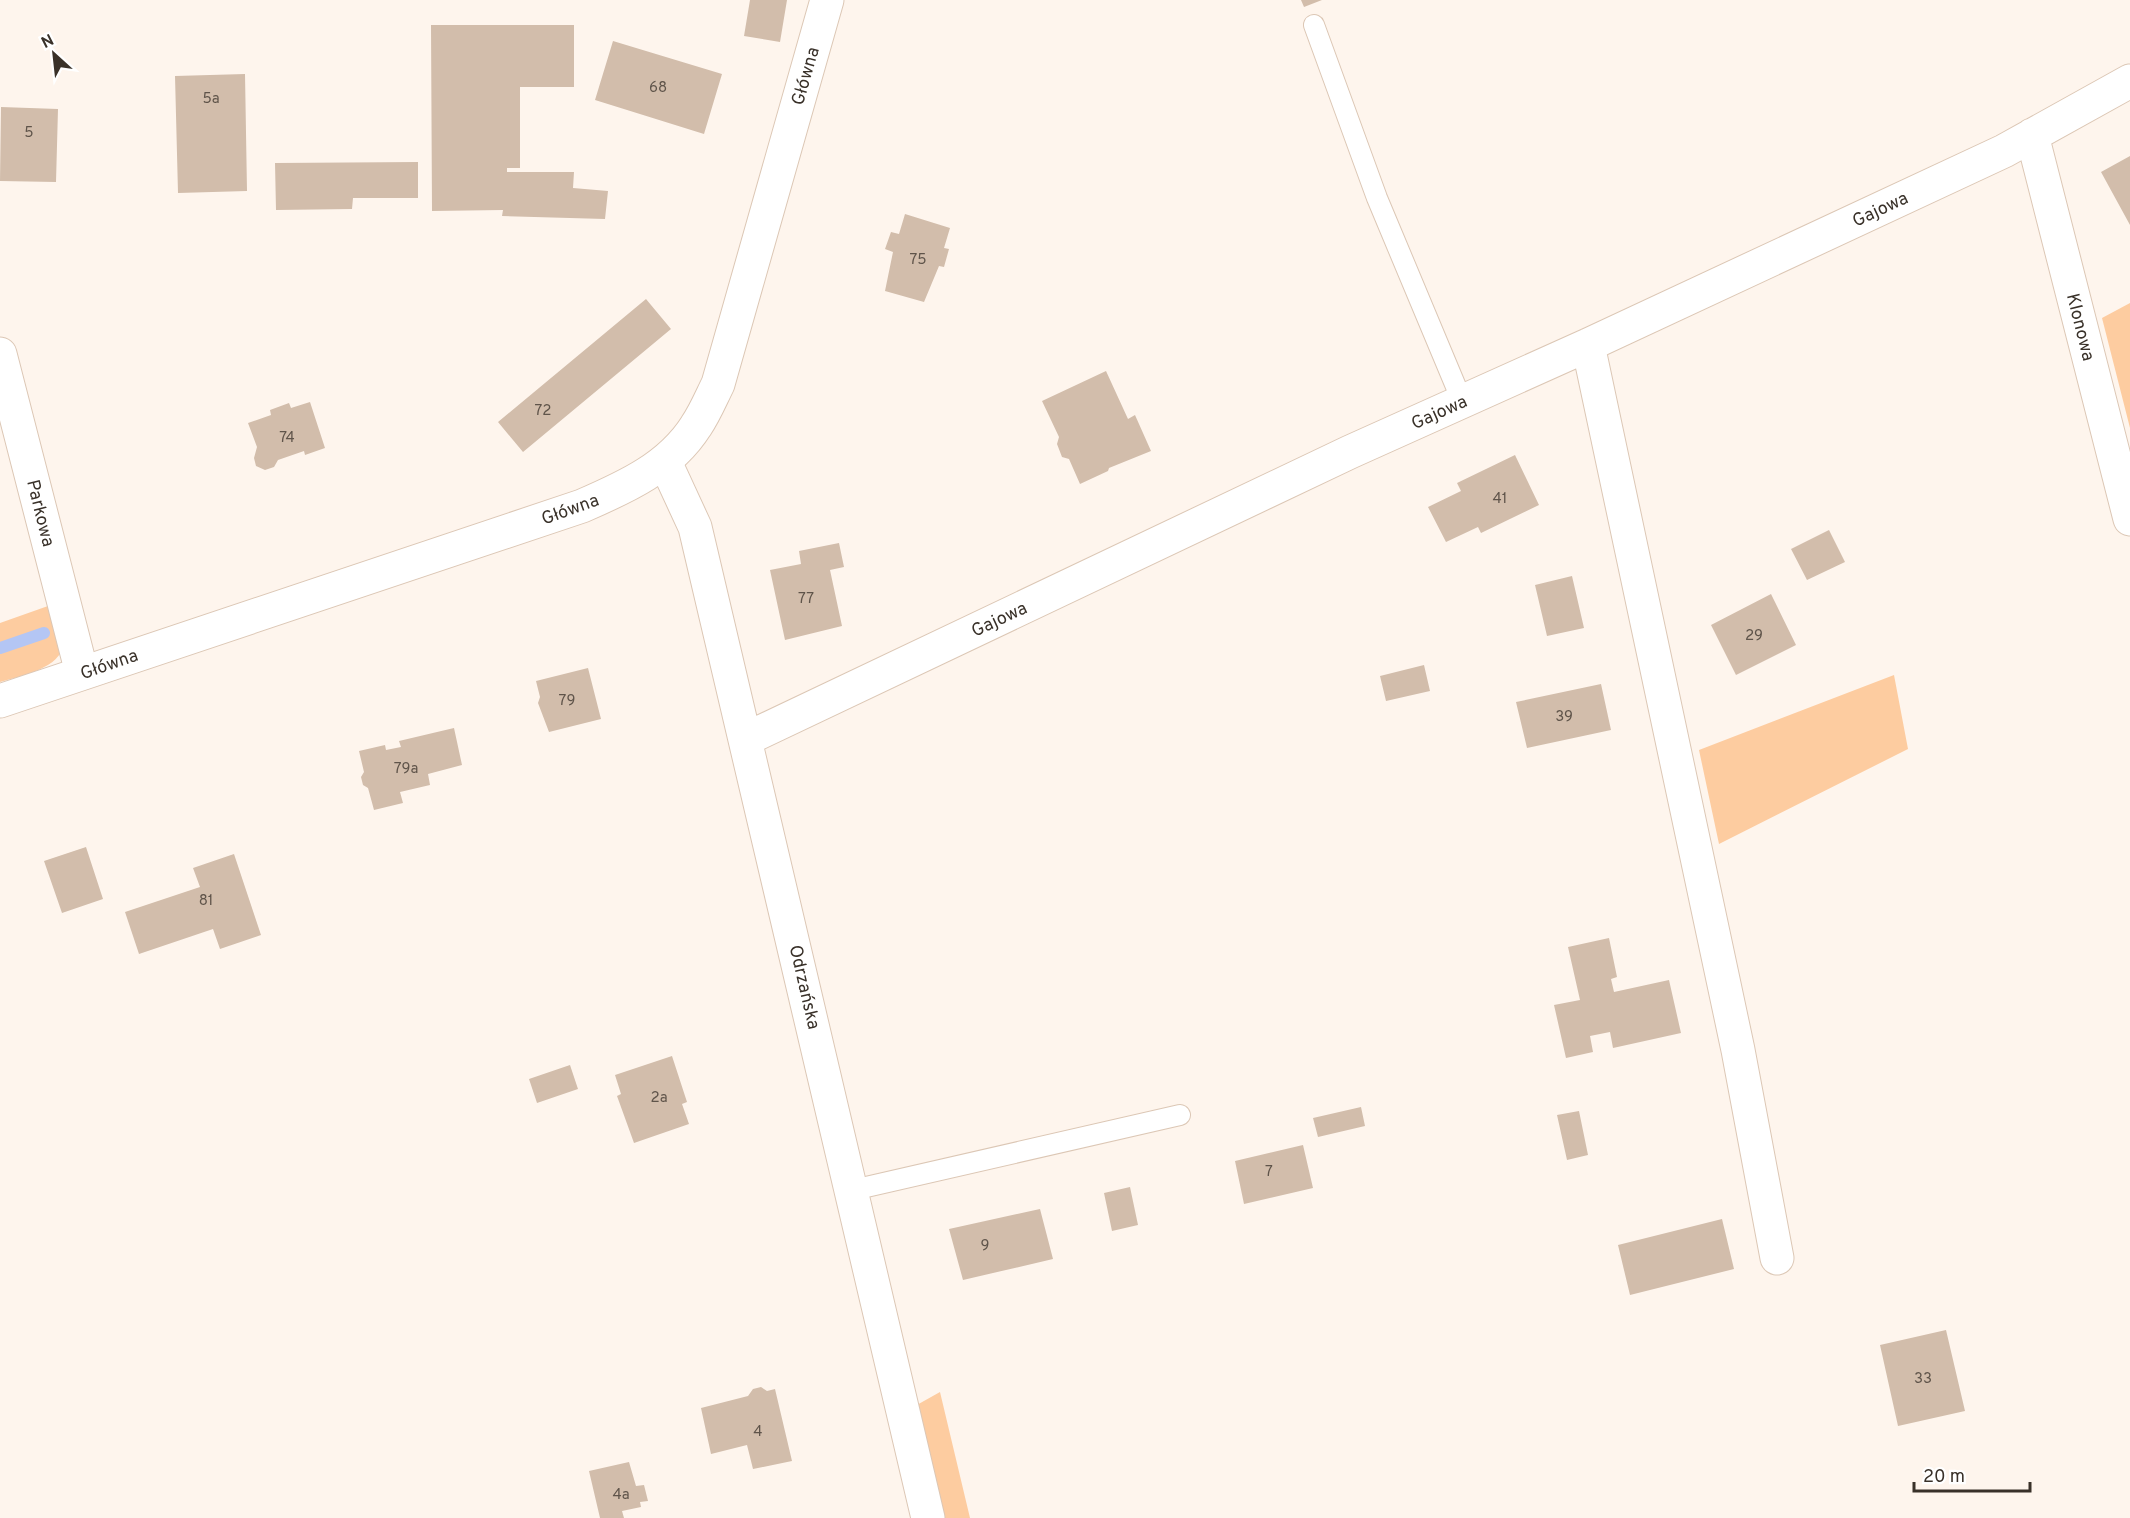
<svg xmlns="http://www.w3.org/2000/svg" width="2130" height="1518" font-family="Overpass,sans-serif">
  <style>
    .green { fill: #fdcca0 }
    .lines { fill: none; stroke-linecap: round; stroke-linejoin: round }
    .stream { stroke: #b4c6f4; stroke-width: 12 }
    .building { fill: #d2bdab }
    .service-casing { stroke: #dcc7b5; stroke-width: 22 }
    .minor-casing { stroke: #dcc7b5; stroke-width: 35 }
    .tertiary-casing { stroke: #dcc7b5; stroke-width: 35 }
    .service { stroke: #fff; stroke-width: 20 }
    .minor { stroke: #fff; stroke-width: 33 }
    .tertiary { stroke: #fff; stroke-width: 33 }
    .labels { text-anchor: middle; stroke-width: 4.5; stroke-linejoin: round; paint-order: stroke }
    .number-label { font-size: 15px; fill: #5f544a }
    .street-label { font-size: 18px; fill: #393129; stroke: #fff }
  </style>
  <rect width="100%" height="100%" fill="#fef5ed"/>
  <!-- green -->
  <path class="green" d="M2130,303V428L2102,318Z
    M48,606C52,616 59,626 62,636C71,667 20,676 0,682V623Z
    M1894,675L1908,749L1719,844L1699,750Z
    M940,1392L970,1518H941L915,1406Z"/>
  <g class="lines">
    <!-- stream -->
    <path class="stream" d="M0,648L44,633"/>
  </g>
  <!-- building -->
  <path class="building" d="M750,0H787L780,42L744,36Z
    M1301,0H1322L1304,7Z
    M431,25H574V87H520V168H507V172H574L573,188L608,191L605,219L502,216L503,210L432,211Z
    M613,41L722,74L704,134L595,100Z
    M245,74L247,191L178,193L175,76Z
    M1,107L58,109L56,182L0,181Z
    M2130,156V225L2101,172Z
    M418,162V198H353L352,209L276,210L275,163Z
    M905,214L950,228L944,248L949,249L944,267L939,266L924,302L885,291L893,252L885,249L891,232L899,234Z
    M646,299L671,329L523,452L498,422Z
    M1106,371L1128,419L1135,415L1151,451L1109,468L1108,471L1080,484L1069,459L1062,457L1057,444L1059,437L1042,401Z
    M310,402L325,448L305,455L304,451L278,460L274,467L265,470L256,466L254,458L257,447L248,423L271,415L270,410L289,403L291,408Z
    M1515,455L1539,505L1481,533L1478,527L1446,542L1428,507L1461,491L1457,483Z
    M1829,530L1845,562L1807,580L1791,549Z
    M839,543L844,567L830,570L842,626L785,640L770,570L801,564L799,551Z
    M1572,576L1584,628L1547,636L1535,585Z
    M1771,594L1796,645L1736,675L1711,625Z
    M1424,665L1430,691L1386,701L1380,676Z
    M588,668L601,719L549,732L538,703L540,697L536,681Z
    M1601,684L1611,730L1527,748L1516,702Z
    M454,728L462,765L428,774L430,785L400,792L403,803L374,810L368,788L363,785L361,777L364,772L359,751L385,745L386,750L401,747L399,741Z
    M86,847L103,899L62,913L44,861Z
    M234,854L261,935L220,949L213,929L139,954L125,912L200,887L193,868Z
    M1609,938L1617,977L1611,979L1614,992L1669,980L1681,1033L1613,1048L1610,1032L1590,1036L1593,1052L1566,1058L1554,1005L1580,1000L1568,947Z
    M672,1056L687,1102L682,1104L689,1124L634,1143L617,1096L621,1094L615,1075Z
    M570,1065L578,1089L537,1103L529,1079Z
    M1361,1107L1365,1126L1318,1137L1313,1118Z
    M1579,1111L1588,1155L1567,1160L1557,1115Z
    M1303,1145L1313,1188L1244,1204L1235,1161Z
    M1130,1187L1138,1225L1112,1231L1104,1193Z
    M1040,1209L1053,1259L963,1280L949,1229Z
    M1722,1219L1734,1269L1630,1295L1618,1245Z
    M1946,1330L1965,1411L1898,1426L1880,1345Z
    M761,1387L767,1391L775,1389L792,1461L753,1469L747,1445L711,1454L701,1408L748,1396L753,1389Z
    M629,1462L636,1486L644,1485L648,1501L640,1502L641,1507L622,1511L624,1518H600L589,1471Z"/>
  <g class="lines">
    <defs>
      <path id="service" d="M1314,25L1377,198L1462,401
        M853,1190L1180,1115"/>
      <path id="minor" d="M2032,135L2130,519
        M1588,345L1738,1050L1777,1258
        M0,354L82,673
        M665,462L695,527L928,1518
        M746,739L1350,452L1588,345L2004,151L2130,81"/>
      <path id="tertiary" d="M0,701L582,506C626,487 670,467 696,426C705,413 711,398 718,384L827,0"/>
    </defs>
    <!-- service casing -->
    <use href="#service" class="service-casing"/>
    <!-- minor casing -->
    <use href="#minor" class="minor-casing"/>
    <!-- tertiary casing -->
    <use href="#tertiary" class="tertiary-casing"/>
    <!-- service -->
    <use href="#service" class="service"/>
    <!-- minor -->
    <use href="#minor" class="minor"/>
    <!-- tertiary -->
    <use href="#tertiary" class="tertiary"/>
  </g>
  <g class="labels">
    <!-- number labels -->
    <g class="number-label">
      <text x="658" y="92">68</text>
      <text x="211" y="103">5a</text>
      <text x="29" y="137">5</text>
      <text x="918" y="264">75</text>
      <text x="543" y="415">72</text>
      <text x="287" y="442">74</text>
      <text x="1500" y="503">41</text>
      <text x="806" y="603">77</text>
      <text x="1754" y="640">29</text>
      <text x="567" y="705">79</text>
      <text x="1564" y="721">39</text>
      <text x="406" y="773">79a</text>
      <text x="206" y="905">81</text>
      <text x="659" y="1102">2a</text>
      <text x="1269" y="1176">7</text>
      <text x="985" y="1250">9</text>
      <text x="1923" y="1383">33</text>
      <text x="758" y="1436">4</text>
      <text x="621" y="1499">4a</text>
    </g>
    <!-- street labels -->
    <g class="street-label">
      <text transform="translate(805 76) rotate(-74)" y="6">Główna</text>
      <text transform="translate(1880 209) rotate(-25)" y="6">Gajowa</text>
      <text transform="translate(2081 327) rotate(76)" y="6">Klonowa</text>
      <text transform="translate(1439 412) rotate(-24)" y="6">Gajowa</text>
      <text transform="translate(570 509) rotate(-20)" y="6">Główna</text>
      <text transform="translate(41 513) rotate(76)" y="6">Parkowa</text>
      <text transform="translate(999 619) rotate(-25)" y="6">Gajowa</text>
      <text transform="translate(109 664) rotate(-19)" y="6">Główna</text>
      <text transform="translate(805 987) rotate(77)" y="6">Odrzańska</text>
    </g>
  </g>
  <!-- north arrow -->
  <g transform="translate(54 54) rotate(333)" stroke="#ffffff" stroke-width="4.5" paint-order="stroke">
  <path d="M0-4.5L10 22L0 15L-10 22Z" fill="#393129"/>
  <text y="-9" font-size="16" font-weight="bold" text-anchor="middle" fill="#393129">N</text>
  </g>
  <!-- scale -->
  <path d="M1914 1482v9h116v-9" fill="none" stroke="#393129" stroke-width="3"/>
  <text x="1923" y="1482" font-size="18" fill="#393129" stroke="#ffffff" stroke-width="4.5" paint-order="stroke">20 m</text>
</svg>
